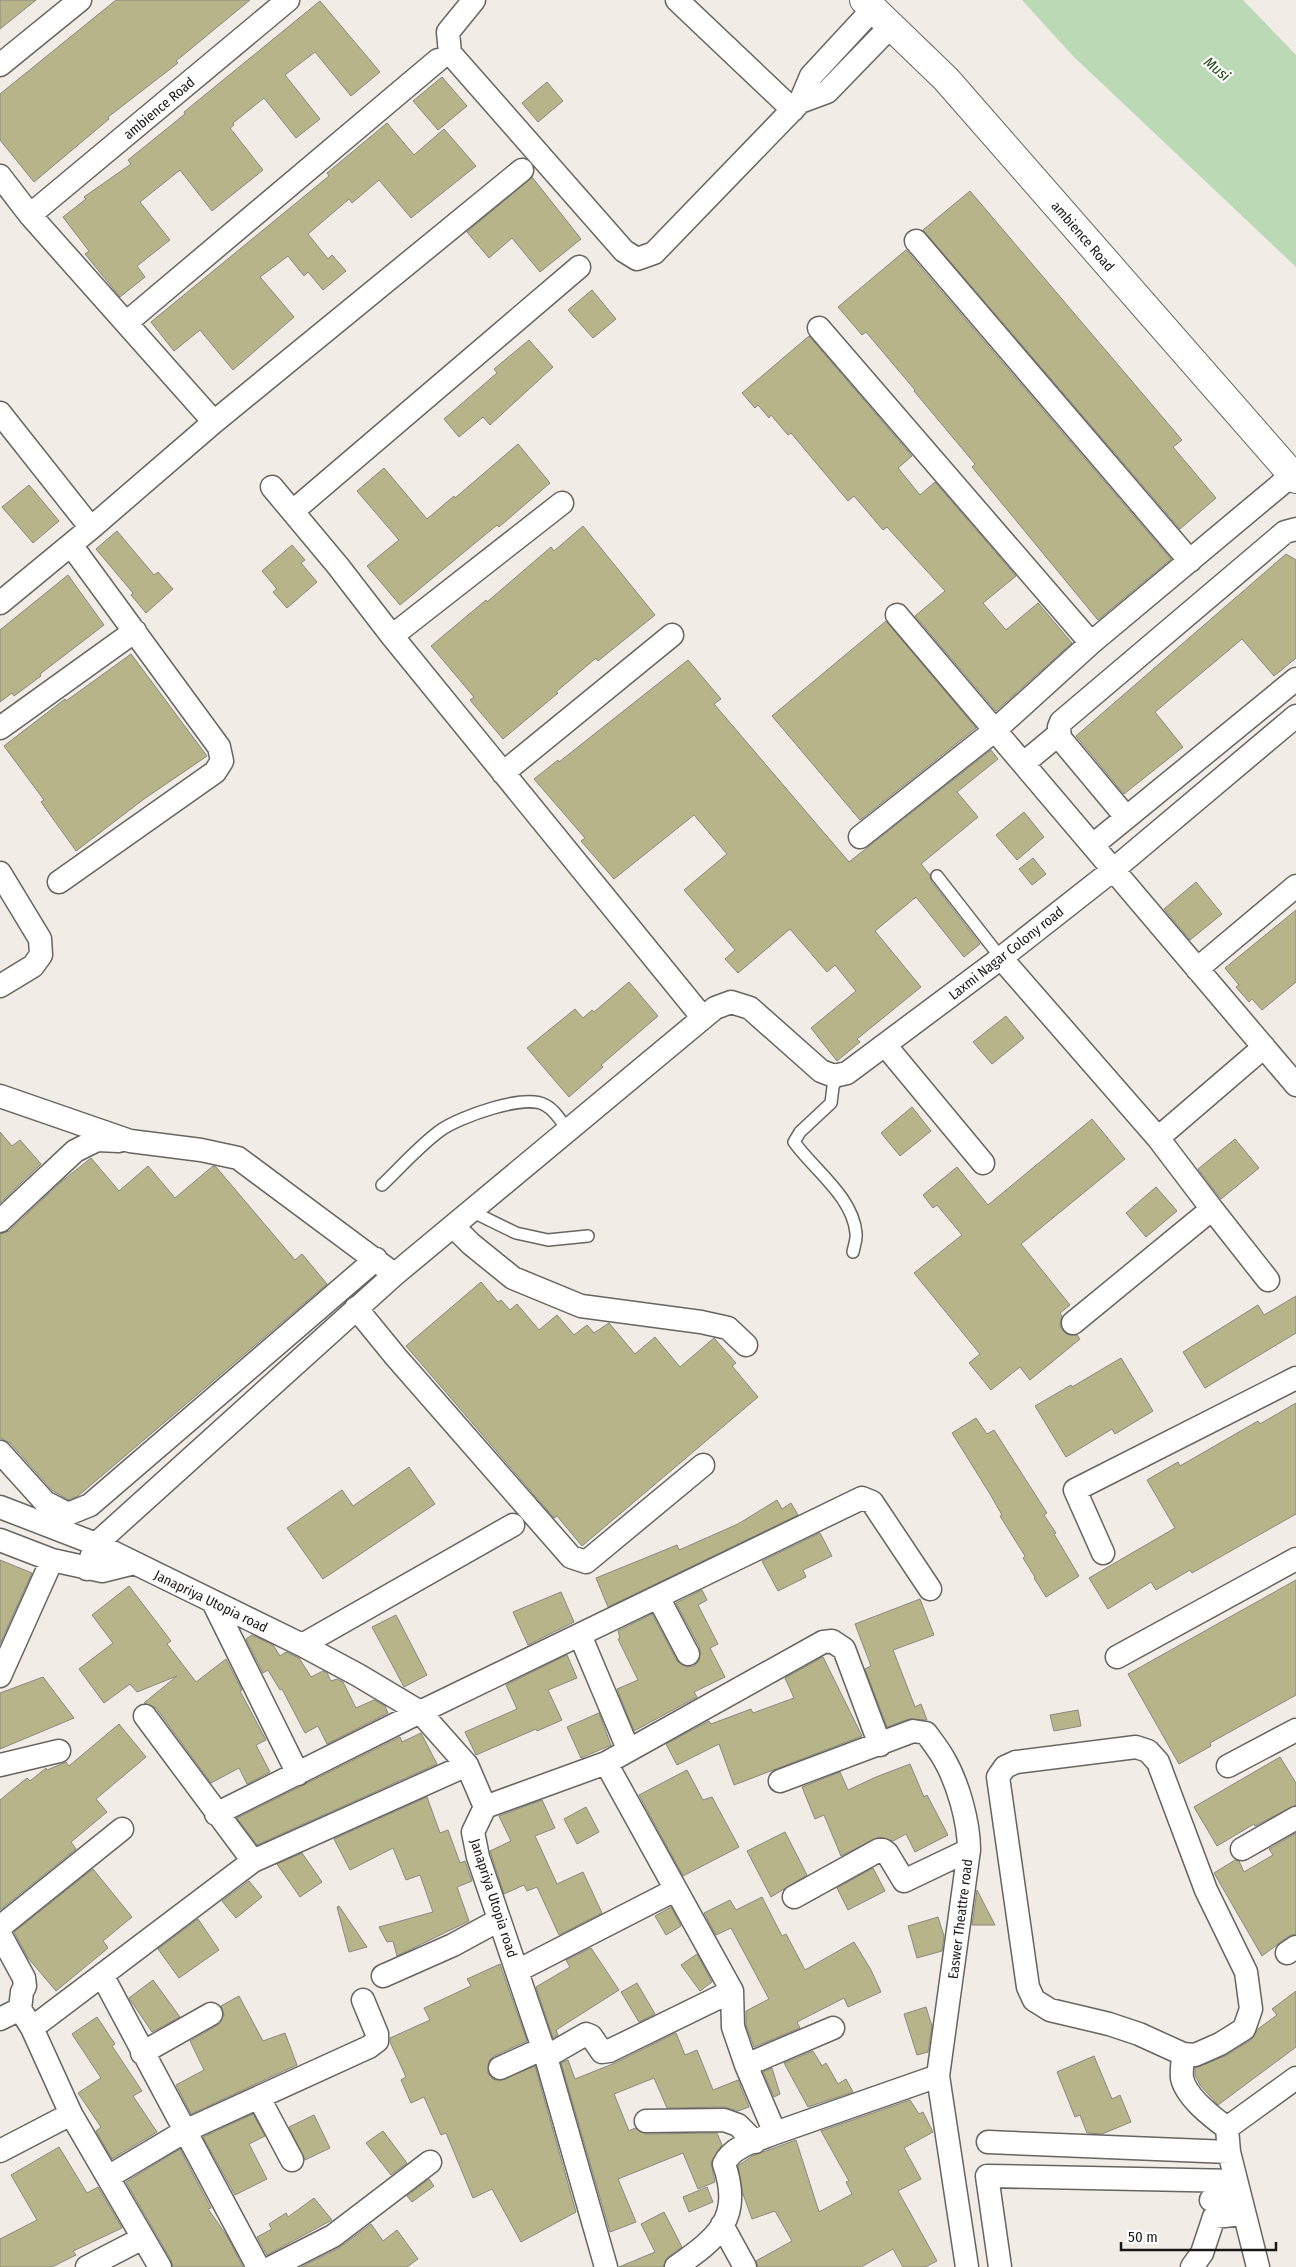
<svg xmlns="http://www.w3.org/2000/svg" width="1296" height="2267" font-family="'Fira Sans Condensed',sans-serif">
  <style>
    .water { fill: #bbd9b4 }
    .building { fill: #b6b488; stroke: #898982 }
    .lines { fill: none; stroke-linecap: round; stroke-linejoin: round }
    .service-casing { stroke: #68645f; stroke-width: 14 }
    .minor-casing { stroke: #68645f; stroke-width: 25 }
    .tertiary-casing { stroke: #68645f; stroke-width: 30 }
    .service { stroke: #fff; stroke-width: 11 }
    .minor { stroke: #fff; stroke-width: 22 }
    .tertiary { stroke: #fff; stroke-width: 28 }
    .labels { text-anchor: middle; stroke-width: 4.5; stroke-linejoin: round; paint-order: stroke }
    .street-label { font-size: 14px; fill: #1a1816; stroke: #fff }
    .water-label { font-size: 15px; font-style: italic; fill: #214816; stroke: #fff }
  </style>
  <rect width="100%" height="100%" fill="#f1ece6"/>
  <!-- water -->
  <path class="water" d="M1022,0H1243L1296,55V267L1073,56Z"/>
  <!-- building -->
  <path class="building" d="M0,0H36L0,29Z
    M116,0H250L176,61L178,63L108,117L109,119L34,182L0,140V94Z
    M320,1L380,72L351,96L315,52L285,75L320,119L296,138L264,98L233,123L234,125L230,128L263,170L212,211L180,170L140,202L170,240L137,266L145,277L120,297L85,254L89,251L63,217L86,199L84,197L131,164L128,160L185,114L184,112Z
    M442,77L467,106L438,130L413,101Z
    M547,82L563,101L538,122L522,103Z
    M387,123L414,155L444,129L476,166L411,218L379,180L352,203L349,199L308,234L328,259L332,255L346,271L323,290L308,272L304,276L288,256L260,277L294,317L233,370L200,330L174,351L151,322L329,176L327,173Z
    M532,177L581,239L540,272L512,238L489,258L467,232Z
    M970,191L1182,440L1173,447L1216,498L1180,529L923,230Z
    M906,250L1171,559L1098,620L972,467L975,464L914,391L915,390L866,332L862,335L838,307Z
    M592,290L616,319L593,338L568,310Z
    M809,336L912,456L898,468L920,495L935,482L1016,576L983,603L1006,630L1038,603L1072,643L996,711L915,616L945,591L887,527L883,530L854,496L848,501L791,433L788,435L771,415L769,418L758,405L755,408L742,393Z
    M529,340L553,367L490,425L483,417L459,437L444,419L497,373L494,369Z
    M518,444L550,483L499,527L497,525L400,605L367,566L399,540L357,491L384,468L427,519L454,496L455,498Z
    M29,485L59,521L33,543L2,507Z
    M583,526L655,615L598,661L596,658L556,692L558,693L503,739L470,700L474,697L431,646L486,600L487,602L551,547L554,551Z
    M117,531L154,575L158,572L173,589L146,613L131,595L133,593L96,549Z
    M292,545L305,560L301,563L317,582L287,608L273,592L277,589L262,571Z
    M1286,554L1296,560V658L1274,676L1242,639L1155,712L1183,747L1124,794L1076,736Z
    M68,575L104,625L40,674L41,676L14,696L12,693L0,702V630Z
    M886,621L976,728L860,820L772,716Z
    M131,654L207,756L144,799L76,851L41,802L44,800L4,746L65,699L66,701Z
    M688,660L721,699L714,704L849,862L991,750L998,759L957,792L978,817L921,864L930,875L931,881L980,944L964,957L916,897L875,931L921,987L857,1039L860,1042L837,1061L811,1028L856,991L835,965L827,972L790,929L738,973L725,959L735,950L684,890L727,854L694,815L614,879L581,841L585,838L534,779L558,760L559,762Z
    M1024,812L1044,837L1017,860L996,835Z
    M1033,858L1046,874L1032,885L1019,869Z
    M1196,882L1222,914L1190,940L1164,909Z
    M1296,910V982L1262,1010L1252,999L1249,1002L1236,987L1239,985L1225,968Z
    M629,982L658,1016L601,1065L603,1067L569,1097L527,1048L575,1009L583,1018L592,1010L594,1012Z
    M1006,1016L1024,1038L992,1064L973,1042Z
    M912,1107L931,1131L900,1156L881,1133Z
    M1092,1119L1125,1159L1021,1244L1070,1305L1060,1313L1062,1316L1060,1325L1063,1331L1069,1335H1077L1080,1339L1030,1380L1020,1367L991,1390L969,1363L980,1354L914,1273L962,1235L937,1205L933,1208L923,1195L957,1167L988,1205Z
    M0,1132L12,1146L20,1140L41,1164L0,1203Z
    M1235,1139L1259,1168L1221,1199L1198,1169Z
    M91,1158L119,1191L148,1166L175,1198L213,1166L216,1167L295,1260L302,1254L327,1284L78,1496L69,1500L53,1491L10,1443L0,1438V1234L9,1231L61,1182Z
    M1156,1187L1177,1211L1146,1237L1126,1213Z
    M481,1282L498,1302L501,1300L510,1310L517,1304L539,1330L557,1315L574,1335L587,1325L594,1333L609,1323L635,1354L655,1337L680,1367L714,1338L736,1363L732,1366L758,1397L582,1546L557,1516L554,1518L406,1346Z
    M1296,1296V1333L1205,1388L1183,1352L1258,1305L1264,1315Z
    M1121,1358L1153,1411L1115,1434L1112,1429L1066,1457L1035,1406L1071,1385L1072,1387Z
    M1296,1403V1514L1192,1573L1190,1570L1156,1590L1151,1582L1108,1609L1089,1578L1175,1528L1147,1480L1178,1462L1180,1466L1258,1421L1260,1424Z
    M976,1418L987,1434L994,1430L1047,1513L1044,1515L1056,1533L1054,1534L1079,1576L1046,1597L1034,1578L1035,1577L1023,1558L1025,1556L1000,1516L1002,1515L990,1494L952,1433Z
    M409,1467L435,1504L323,1579L287,1528L342,1490L353,1506Z
    M777,1500L782,1509L791,1503L798,1515L608,1607L596,1578L677,1545L679,1550L738,1524Z
    M820,1533L832,1556L803,1570L806,1577L778,1591L762,1561Z
    M0,1560L32,1573L0,1644Z
    M1296,1580V1695L1210,1743L1211,1746L1179,1764L1128,1674Z
    M129,1586L171,1641L167,1644L196,1682L226,1659L242,1690L240,1691L266,1740L256,1745L270,1772L247,1784L239,1768L211,1783L156,1708L144,1703L177,1676L137,1692L130,1684L104,1703L79,1669L113,1643L92,1615Z
    M702,1590L707,1600L698,1605L718,1644L710,1648L725,1677L694,1692L697,1697L634,1731L617,1689L638,1680L618,1639L620,1638L618,1631L652,1614L677,1661L687,1667L694,1666L699,1661L700,1648L676,1603Z
    M561,1592L574,1622L528,1645L513,1612Z
    M920,1599L934,1635L893,1650L915,1707L921,1704L927,1720L909,1719L887,1727L865,1669L871,1666L855,1624Z
    M396,1615L427,1675L404,1687L372,1627Z
    M252,1635L273,1645L280,1656L286,1652L299,1658L311,1677L323,1671L327,1673L331,1681L337,1679L343,1682L356,1708L374,1700L385,1706L388,1713L327,1744L318,1726L305,1733L282,1689L280,1690L268,1670L263,1673L246,1639Z
    M567,1655L577,1678L548,1690L562,1720L537,1731L536,1729L476,1755L465,1732L517,1709L506,1685Z
    M823,1657L862,1736L734,1785L719,1744L677,1765L666,1744L709,1721L711,1724L751,1709L753,1713L794,1698L785,1678Z
    M43,1677L74,1718L0,1749V1693Z
    M1078,1710L1081,1726L1054,1731L1050,1715Z
    M599,1713L611,1745L581,1758L567,1727Z
    M119,1724L146,1757L96,1799L107,1812L71,1842L76,1849L0,1910V1800L27,1778L30,1781L46,1768L47,1770L66,1762L69,1766Z
    M421,1733L437,1764L257,1845L237,1818L400,1737L402,1742Z
    M1280,1757L1296,1783V1805L1255,1826L1254,1824L1217,1846L1194,1807Z
    M910,1764L924,1797L927,1795L948,1835L915,1852L906,1834L893,1841L879,1837L841,1856L824,1815L815,1819L802,1787L840,1772L848,1790L876,1777Z
    M687,1770L703,1800L712,1797L739,1847L683,1876L639,1795Z
    M427,1797L440,1833L448,1830L460,1863L465,1861L472,1881L457,1887L469,1921L397,1956L393,1941L387,1942L379,1927L433,1912L420,1875L406,1880L393,1848L350,1870L334,1839Z
    M542,1800L555,1828L535,1836L557,1884L583,1872L602,1913L559,1935L537,1887L527,1891L524,1885L504,1894L490,1851L511,1841L499,1816Z
    M586,1807L599,1832L577,1844L564,1819Z
    M785,1832L807,1875L771,1897L747,1851Z
    M1296,1833V1934L1289,1936L1262,1956L1214,1873L1235,1860L1239,1861L1244,1872L1273,1855L1269,1849Z
    M302,1853L322,1882L300,1897L277,1864Z
    M873,1868L885,1891L848,1910L837,1888Z
    M93,1869L132,1917L103,1941L108,1948L56,1991L28,1958L14,1932Z
    M249,1881L262,1897L236,1918L222,1901Z
    M977,1890L995,1925H972Z
    M762,1897L782,1936L786,1934L805,1970L854,1942L871,1970L881,1992L848,2007L844,1998L797,2022L800,2028L754,2047L746,2025V2011L769,1999L731,1928L716,1935L704,1913L730,1900L736,1910Z
    M339,1906L367,1947L349,1952L337,1907Z
    M671,1907L681,1926L666,1935L655,1916Z
    M938,1917L944,1936L942,1951L917,1958L908,1926Z
    M198,1919L219,1950L179,1978L158,1949Z
    M591,1948L619,1990L556,2030L558,2035L553,2038L536,1987L570,1967L566,1960Z
    M697,1954L712,1982L700,1991L681,1965Z
    M500,1964L527,2041L494,2056L489,2061L488,2073L493,2079L499,2081L535,2066L576,2212L521,2242L492,2189L473,2198L446,2133L441,2135L424,2097L411,2103L401,2080L406,2077L390,2042V2038L430,2020L424,2008L471,1986L467,1979Z
    M153,1980L180,2017L152,2032L129,1998Z
    M637,1983L655,2014L639,2022L621,1992Z
    M1296,1991V2047L1218,2105L1200,2085L1195,2075V2068L1225,2056L1251,2040L1258,2029L1277,2015L1272,2009Z
    M239,1996L263,2041L285,2033L297,2065L191,2114L176,2085L204,2070L190,2041L218,2025L224,2015L221,2006Z
    M926,2007L932,2026L928,2052L917,2055L904,2014Z
    M97,2017L115,2044L112,2046L142,2091L133,2096L157,2132L112,2159L96,2131L101,2127L78,2093L101,2078L72,2034Z
    M676,2033L685,2055L697,2050L713,2090L738,2080L749,2107L738,2111L724,2107L667,2108L654,2078L614,2094L629,2131L635,2128L646,2134L717,2133L722,2145L711,2162L715,2182L698,2189L683,2153L618,2179L636,2222L610,2232L561,2063L568,2060L575,2079L615,2063Z
    M813,2051L822,2066L826,2063L838,2084L846,2079L853,2092L808,2107L784,2063Z
    M1094,2056L1112,2099L1120,2095L1131,2122L1102,2134L1087,2133L1080,2115L1075,2117L1057,2072Z
    M772,2068L780,2094L774,2097L763,2072Z
    M910,2100L919,2114L923,2112L933,2132L904,2148L921,2179L898,2191L937,2261L925,2267H903L893,2249L861,2267H758L756,2261L792,2241L775,2211L752,2219L743,2194L738,2166L752,2156L796,2140L819,2212L852,2194L846,2182L849,2181L821,2131Z
    M253,2114L265,2136L249,2144L267,2179L235,2195L203,2137Z
    M314,2115L330,2148L305,2160L289,2127Z
    M383,2131L407,2163L391,2175L366,2143Z
    M59,2147L87,2193L98,2187L122,2228L73,2251L76,2255L52,2267H0V2239L37,2220L11,2175Z
    M180,2149L211,2208L208,2209L227,2236L243,2267H173L171,2260L126,2182Z
    M429,2179L434,2186L412,2202L407,2196Z
    M707,2187L713,2202L689,2212L683,2197Z
    M314,2198L332,2220L267,2255L257,2237L272,2229L269,2224L286,2213L288,2217Z
    M664,2212L682,2247L668,2257L663,2267H619L655,2252L641,2224Z
    M371,2224L383,2241L397,2230L418,2259L407,2267H301L339,2248Z"/>
  <g class="lines">
    <defs>
      <path id="service" d="M937,876L1001,958
        M838,1075L833,1087L831,1103L800,1132L794,1142C814,1170 853,1197 856,1233C857,1239 854,1246 853,1252
        M382,1185C401,1167 420,1145 441,1130C460,1117 525,1093 545,1105C555,1110 562,1122 568,1131
        M471,1211L516,1233L548,1240L588,1236"/>
      <path id="minor" d="M474,0L448,32L450,53L624,251L637,259L654,253L800,102
        M677,0L793,110
        M873,9L811,76L800,102L827,92L891,26
        M0,65L80,0
        M0,176L30,215L214,422
        M30,215L288,0
        M916,241L1190,561
        M126,323L438,60
        M819,328L1091,643
        M0,413L91,528
        M272,487L338,566L392,636L703,1018
        M293,511L579,267
        M0,603L91,528L214,422L522,170
        M897,615L1296,1085
        M392,636L562,503
        M0,728L135,631
        M1024,763L1059,734
        M503,773L672,635
        M1126,817L1060,738L1059,727L1061,722L1285,532L1296,529
        M860,837L994,731L1091,643L1292,475
        M1093,845L1296,679
        M0,873L40,939L41,955L33,966L0,986
        M59,882L215,772L222,761L219,747L71,545
        M1001,958L1158,1138L1212,1209L1073,1323
        M1197,969L1296,886
        M885,1045L983,1163
        M0,1096L130,1141L201,1150L238,1158L386,1268
        M1158,1138L1264,1047
        M1212,1209L1268,1280
        M0,1221L75,1151L97,1140L119,1141
        M453,1226L471,1244L513,1278L581,1306L701,1322L728,1328L746,1345
        M356,1308L396,1357L571,1557L586,1562L703,1465
        M0,1452L45,1502L68,1514L90,1505L376,1259
        M0,1507L96,1544L302,1645L358,1675L420,1712L467,1765L485,1807L473,1832L478,1857L546,2057L606,2267
        M0,1540L52,1560L102,1571L134,1563
        M1103,1553L1075,1490L1296,1378
        M87,1569L96,1544L394,1275L715,1008L731,1002L750,1008L821,1071L834,1076L847,1073L1001,958L1113,870L1296,716
        M658,1597L688,1654
        M214,1604L298,1774
        M580,1635L628,1749
        M302,1645L513,1525
        M1117,1657L1296,1559
        M0,1676L52,1560
        M145,1716L253,1861
        M606,1763L732,1991L733,2027L746,2065L775,2133L938,2076
        M0,1765L59,1751
        M1228,1766L1296,1730
        M780,1781L913,1731L926,1733C932,1741 939,1750 944,1759C958,1783 969,1822 969,1850L938,2076L967,2267
        M485,1807L606,1763L823,1642L832,1641L844,1649L880,1745
        M216,1814L420,1712L862,1498L872,1502L930,1589
        M1242,1849L1296,1818
        M794,1897L879,1850H883L887,1853L904,1881L969,1850
        M0,1927L122,1829
        M0,1934L24,1978L25,1986L22,1992L20,2009L32,2028L71,2114L160,2267
        M1287,1953L1296,1947
        M517,1971L675,1890
        M102,1975L258,2267
        M383,1976L453,1945L499,1920
        M0,2019L20,2009
        M32,2028L253,1861L467,1765
        M142,2053L211,2014
        M1183,2054L1139,2034L1109,2024L1050,2010L1034,2000L1028,1987L998,1777L1005,1767L1016,1762L1136,1747L1148,1751L1158,1762L1206,1890L1246,1972L1251,2009L1244,2029L1220,2044L1195,2055L1183,2054C1183,2061 1181,2071 1182,2078C1186,2097 1212,2117 1227,2128
        M546,2057L586,2034L591,2036L602,2052L609,2051L732,1991
        M746,2065L833,2028
        M500,2068L544,2048
        M259,2098L292,2160
        M646,2121L724,2120L738,2125L755,2142
        M988,2142L1229,2152
        M0,2151L71,2114
        M108,2177L187,2130L369,2047L377,2041V2034L363,2000
        M1211,2200L1240,2197
        M722,2225L745,2267
        M87,2267L143,2238
        M272,2267L333,2236L430,2162
        M676,2267C717,2238 743,2219 724,2164C732,2146 758,2140 775,2133
        M1000,2267L987,2176L1236,2181
        M1192,2267L1202,2253L1214,2217L1244,2214
        M1258,2267L1229,2152L1227,2128L1296,2078"/>
      <path id="tertiary" d="M864,0L946,79L1296,479"/>
    </defs>
    <!-- service casing -->
    <use href="#service" class="service-casing"/>
    <!-- minor casing -->
    <use href="#minor" class="minor-casing"/>
    <!-- tertiary casing -->
    <use href="#tertiary" class="tertiary-casing"/>
    <!-- service -->
    <use href="#service" class="service"/>
    <!-- minor -->
    <use href="#minor" class="minor"/>
    <!-- tertiary -->
    <use href="#tertiary" class="tertiary"/>
  </g>
  <g class="labels">
    <!-- street labels -->
    <g class="street-label">
      <text transform="translate(159 108) rotate(-40)" y="5">ambience Road</text>
      <text transform="translate(1083 236) rotate(49)" y="5">ambience Road</text>
      <text transform="translate(1006 953) rotate(-38)" y="5">Laxmi Nagar Colony road</text>
      <text transform="translate(211 1601) rotate(26)" y="5">Janapriya Utopia road</text>
      <text transform="translate(494 1898) rotate(72)" y="5">Janapriya Utopia road</text>
      <text transform="translate(960 1919) rotate(-83)" y="5">Easwer Theattre road</text>
    </g>
    <!-- water labels -->
    <g class="water-label">
      <text transform="translate(1217 69) rotate(40)" y="5">Musi</text>
    </g>
  </g>
  <!-- scale -->
  <path d="M1121 2242v8h155v-8" fill="none" stroke="#1a1816" stroke-width="2.5"/>
  <text x="1128" y="2242" font-size="15" fill="#1a1816" stroke="#ffffff" stroke-width="4" paint-order="stroke">50 m</text>
</svg>
